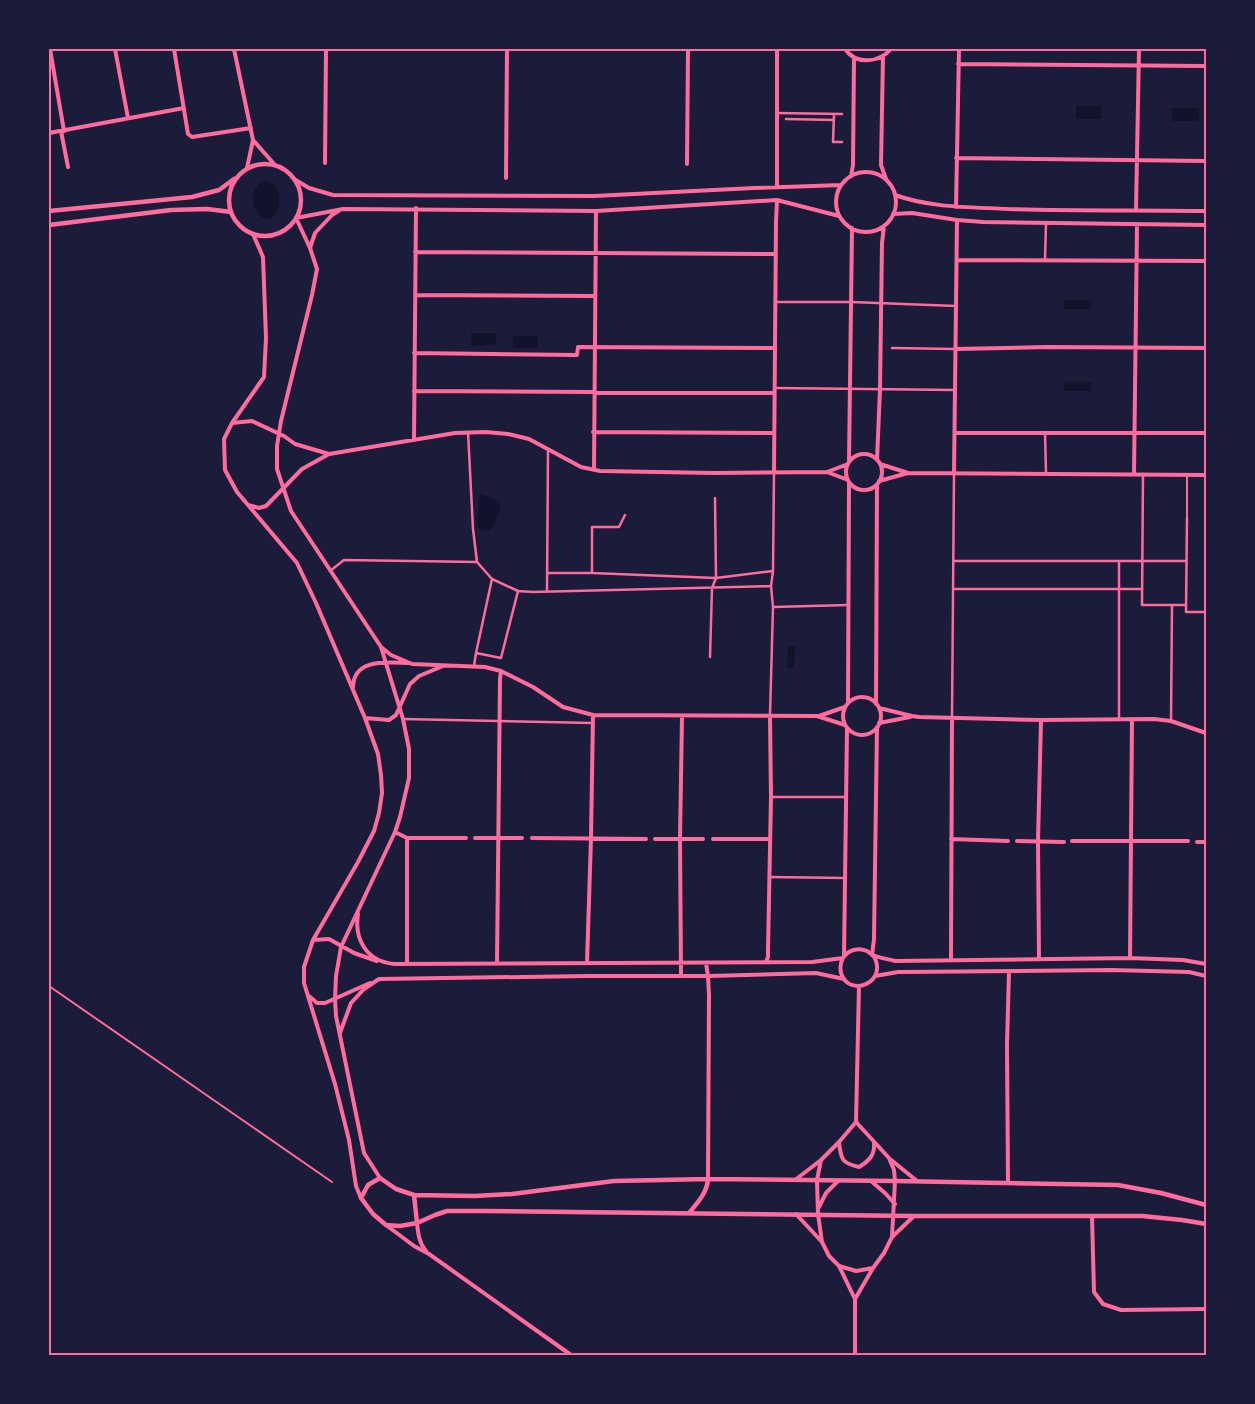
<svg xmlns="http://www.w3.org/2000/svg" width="1255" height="1404" font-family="'DM Sans',sans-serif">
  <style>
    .water { fill: #12122b }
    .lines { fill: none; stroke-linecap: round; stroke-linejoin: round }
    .service { stroke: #ff6b9d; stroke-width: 2 }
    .pedestrian { stroke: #ff6b9d; stroke-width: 2.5 }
    .minor { stroke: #ff6b9d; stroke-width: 4 }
    .tertiary { stroke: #ff6b9d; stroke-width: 4.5 }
    .neatline { fill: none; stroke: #ff6b9d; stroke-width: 2 }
  </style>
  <rect width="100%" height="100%" fill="#1b1b3a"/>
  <!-- water -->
  <path class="water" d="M1076,106H1101V119H1076Z
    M1172,108H1199V121H1172Z
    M266,181C280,184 283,202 275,214C267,226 255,213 253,203C252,193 256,184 266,181Z
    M1064,300H1091V309H1064Z
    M471,333H496V345L471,346Z
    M513,336H538V348H513Z
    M1064,382H1091V391H1064Z
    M480,494L491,497L501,506L493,527L488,531L482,530L477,526Z
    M788,646H795L794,668H787Z"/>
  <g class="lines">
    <!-- service -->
    <path class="service" d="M1187,517V475
      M49,986L332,1182"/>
    <!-- pedestrian -->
    <path class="pedestrian" d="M776,113L842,114
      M834,114L833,142H842
      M786,119L834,120
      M1045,260L1046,223
      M775,302H851L956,306
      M892,348L955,349
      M775,388L955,390
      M468,432L473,529L477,562L492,579L518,591L533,592L771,586
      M1045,432L1046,473
      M1143,474L1142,605H1186
      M1187,518L1186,612H1206
      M954,561H1186
      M330,571L344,560L477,562
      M547,573H592L716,578L773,571
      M592,573V527H619L625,515
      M954,589H1142
      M547,591L548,450
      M773,607L848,605
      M476,653L501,658L518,591
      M710,657L712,588L716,578L715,498
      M474,666L476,653L492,579
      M770,715L773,607L771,586L773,571L774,473
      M952,717L954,474
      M403,719L593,723
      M1119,719V561
      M1171,721L1172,605
      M771,797H846
      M769,877L845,878"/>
    <!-- minor -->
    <path class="minor" d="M50,49L64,131
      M115,49L128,118
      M174,49L188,134L192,137L251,128
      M234,49L253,140L247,168
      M845,49C856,65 879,63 891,49
      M883,56L881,165L886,179
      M958,64L1206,66
      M61,131L68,167
      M49,133L184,108
      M253,140L275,165
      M956,158L1206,161
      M325,163L326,49
      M687,164L688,49
      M836 202a30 30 0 1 1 60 0a30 30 0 1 1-60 0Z
      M851,176L853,165L854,57
      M506,178L507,49
      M294,179L309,188L333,195L594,196L754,188L841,185
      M777,187V49
      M895,195C931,208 970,207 1008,209C1074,211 1140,210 1206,211
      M956,207L959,49
      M1136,210L1139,49
      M893,214L912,213L957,220L983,222L1206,225
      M253,234L263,257L266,338L264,377L232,423L224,439L225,470L237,492L297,563L316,603L365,718L378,754L381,775L382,793L379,813L374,831L358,862L313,940L304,967V983L335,1084L349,1140L356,1186L361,1198
      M310,248L315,233L332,215L340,210
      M415,252L775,254
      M957,260L1206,261
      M415,295L594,296
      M955,349L1047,347L1206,348
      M414,353L577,355L578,347L775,348
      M414,391L774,393
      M232,423L252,421L284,436L295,444L329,454
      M593,432L774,433
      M955,433H1206
      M414,440L416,208
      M846 472a18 18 0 1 1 36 0a18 18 0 1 1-36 0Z
      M877,460L880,389L882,243L884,226
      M849,462L852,228
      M880,464L908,473
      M594,470L596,211
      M774,472L776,222L777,200
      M827,472L848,480
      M954,474L957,220
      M1134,474L1137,224
      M879,481L908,473L1206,475
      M248,505L259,508L266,506L302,469L329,454L455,433L486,432L508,434L529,439L581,467L600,471L715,473L827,472L848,464
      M381,647L391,655L412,664L485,667L501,671L533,687L563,707L593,715L817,716L845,725
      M353,687C354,657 389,663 410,663
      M843 716a19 19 0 1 1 38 0a19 19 0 1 1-38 0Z
      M848,703L849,483
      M876,704L877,484
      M879,708L912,716L919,717L1041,720L1154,719L1171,721L1206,733
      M819,716L845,707
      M365,718L389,720L396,715L410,684L419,676L443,666
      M879,723L910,717
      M395,832L407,838H466
      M475,838H522
      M532,838L646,839
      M655,839H703
      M713,839H770
      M951,839L1008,841
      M1017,841L1064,842
      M1072,841H1188
      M1197,842H1206
      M358,914C354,939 366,961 394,964L812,962L843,958
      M313,940L329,939L354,953L377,961
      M872,955L874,939L877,727
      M873,955C890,982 849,999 841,973C840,968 840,963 843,958C848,950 858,947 867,951C869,952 870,954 873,955C879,958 888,959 895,961L1130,958L1183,960L1206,964
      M844,957L847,728
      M1130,958L1132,719
      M1039,959L1038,841L1041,720
      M951,960L952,718
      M766,962L768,957V950L771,797L770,717
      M497,963L500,679L501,671
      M587,963L591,838L593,715
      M706,963L708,976L709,995L708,1179
      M407,964V838
      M681,976L680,839L682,716
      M875,976L898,972L1112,970L1189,972L1206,976
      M309,996L317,1003H325L370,983
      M340,1033L351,1003L364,989L379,979L587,976H708L816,973L844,979
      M856,1122L859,986
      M839,1142C841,1159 841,1163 859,1167C869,1161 875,1155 874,1143
      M890,1159L917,1181
      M380,1178L364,1153L336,1016L335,999L336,976L341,947L395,832L400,817L409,778V749L403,719L381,647L291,511L277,469V446L281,421L312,295L317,269L310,248L296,218L343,209L596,211L777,200L839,216
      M795,1180L821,1160
      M871,1181L885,1193L895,1204
      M1008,1183L1007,1044L1009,972
      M819,1207L826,1193L838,1181
      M796,1214L822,1242
      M1092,1216L1094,1292L1103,1304L1121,1310L1206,1309
      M417,1223C418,1233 419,1243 426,1251
      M386,1225L414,1246L429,1254L571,1355
      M892,1237L914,1216
      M839,1266L856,1271L873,1268
      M855,1299L873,1268L884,1253L892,1237L895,1181L894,1170L889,1158L856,1122
      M855,1355V1299L839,1266L829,1256L822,1242L818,1214L817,1180L821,1160L839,1142L856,1122"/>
    <!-- tertiary -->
    <path class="tertiary" d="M229 200a36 36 0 1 1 72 0a36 36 0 1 1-72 0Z
      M49,211L192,197L219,190L234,179
      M49,225L171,210L207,209L231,212
      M414,1195L475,1196L512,1194L614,1181L708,1179L895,1181L1118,1185L1161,1193L1206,1205
      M689,1213C698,1202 707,1193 708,1179
      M417,1223L414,1195L396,1189L380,1178L368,1185L361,1198L373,1214L386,1225L400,1226L417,1223L435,1215L447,1211H483L914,1216H1142L1182,1220L1206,1224"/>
  </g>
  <!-- border -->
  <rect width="1255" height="1404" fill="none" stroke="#1b1b3a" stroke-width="100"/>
  <rect x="50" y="50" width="1155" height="1304" class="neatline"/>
</svg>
